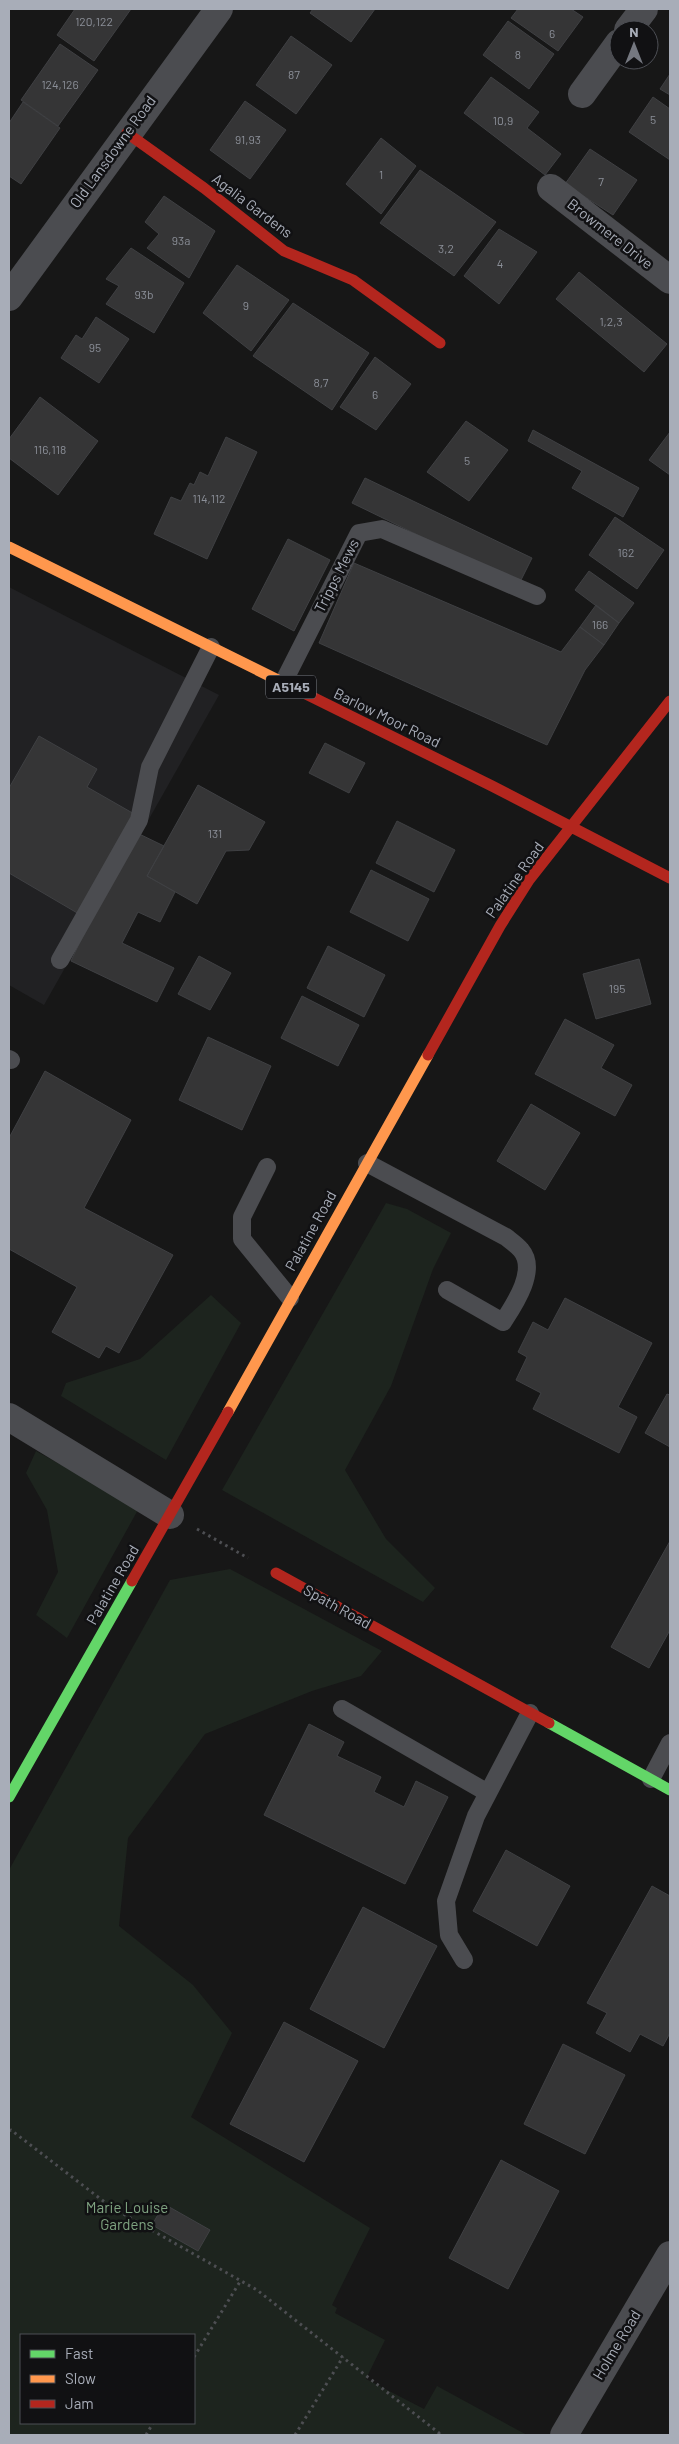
<svg xmlns="http://www.w3.org/2000/svg" width="679" height="2444" font-family="Barlow,sans-serif">
  <style>
    .built { fill: #212123 }
    .green { fill: #1d241e; fill-rule: evenodd }
    .building { fill: #353536; stroke: #3f4043 }
    .lines { fill: none; stroke-linecap: round; stroke-linejoin: round }
    .path { stroke: #4d4e52; stroke-width: 3; stroke-dasharray: 2.5 4; stroke-linecap: butt }
    .lane { stroke: #4b4c50; stroke-width: 18 }
    .street { stroke: #4b4c50; stroke-width: 28 }
    .fast { stroke: #63d668; stroke-width: 11 }
    .slow { stroke: #ff974d; stroke-width: 11 }
    .jam { stroke: #b3261e; stroke-width: 11 }
    .labels { text-anchor: middle; stroke-width: 5; stroke-linejoin: round; paint-order: stroke }
    .number-label { font-size: 12px; fill: #8b8f98 }
    .shield { fill: #111113; stroke: #7b7e86; stroke-width: 1 }
    .shield-label { font-size: 14px; font-weight: bold; fill: #a8adb8 }
    .street-label { font-size: 15px; fill: #a8adb8; stroke: #111113 }
    .park-label { font-size: 15px; fill: #7fa381; stroke: #111113 }
  </style>
  <rect width="100%" height="100%" fill="#171717"/>
  <!-- built -->
  <path class="built" d="M9,587L219,695L44,1005L9,985Z"/>
  <!-- green -->
  <path class="green" d="M386,1203L407,1209L451,1233L433,1269L391,1386L345,1470L386,1539L435,1588L423,1602L222,1490Z
    M211,1295L241,1323L166,1460L61,1396L66,1383L140,1359Z
    M36,1451L139,1508L67,1638L36,1615L58,1572L47,1510L26,1473Z
    M230,1569L382,1651L361,1676L312,1691L205,1734L128,1838L119,1926L193,1985L232,2033L191,2117L370,2228L332,2305L337,2308L335,2313L385,2340L366,2379L424,2409L437,2386L527,2435H9V1870L170,1580ZM21,2335H194V2423H21Z"/>
  <!-- building -->
  <path class="building" d="M75,9H131L94,61L57,35Z
    M313,9H375L351,42L310,13Z
    M518,9H571L583,17L558,51L511,18Z
    M508,21L554,54L529,89L483,55Z
    M291,36L332,65L296,114L256,85Z
    M60,44L98,70L58,126L21,100Z
    M670,74V95L660,89Z
    M491,77L539,112L527,128L561,154L545,175L464,113Z
    M653,97L670,109V160L629,132Z
    M245,101L286,130L250,179L210,150Z
    M23,102L60,128L21,184L9,176V123Z
    M381,138L416,166L381,214L346,184Z
    M590,149L637,180L613,215L565,184Z
    M420,170L496,222L454,276L380,223Z
    M164,196L215,231L189,278L147,248L159,234L145,222Z
    M499,229L537,252L499,304L464,276Z
    M131,248L184,283L154,333L106,304L119,286L106,279Z
    M237,265L289,300L251,351L203,313Z
    M579,272L667,344L644,372L556,299Z
    M293,303L369,353L332,410L253,356Z
    M96,317L129,339L99,383L61,358L76,335L82,339Z
    M375,357L411,384L376,430L340,407Z
    M40,397L98,441L58,495L9,458V439Z
    M466,421L508,450L469,501L427,472Z
    M533,430L639,488L623,517L572,488L582,471L528,441Z
    M670,432V475L649,460Z
    M226,437L257,452L207,559L154,534L171,497L181,501L190,483L194,485L200,472L208,476Z
    M365,478L532,558L519,584L352,503Z
    M615,517L664,550L637,589L589,555Z
    M288,539L330,560L294,631L252,609Z
    M354,563L561,652L580,627L604,645L585,670L547,745L319,643Z
    M589,571L634,603L619,623L575,590Z
    M596,605L619,623L604,645L580,627Z
    M39,736L97,769L87,787L136,815L79,914L9,873V788Z
    M325,743L365,763L349,793L309,773Z
    M198,785L265,822L249,850L226,851L197,904L147,876Z
    M397,821L455,850L434,892L376,863Z
    M133,831L164,846L147,876L175,892L160,922L138,912L122,943L174,968L157,1002L71,961Z
    M371,870L429,899L408,941L350,912Z
    M328,946L385,975L364,1017L307,988Z
    M199,956L231,973L210,1010L178,994Z
    M639,959L651,1004L596,1019L583,974Z
    M302,996L359,1025L338,1066L281,1038Z
    M565,1019L614,1045L601,1068L632,1085L615,1116L535,1074Z
    M208,1037L271,1066L242,1130L179,1100Z
    M45,1071L131,1120L84,1208L173,1255L119,1353L106,1346L99,1358L52,1332L77,1287L9,1249V1138Z
    M531,1104L580,1133L545,1190L497,1161Z
    M565,1298L652,1343L618,1407L637,1417L619,1453L533,1409L541,1393L516,1380L527,1357L518,1352L533,1322L548,1330Z
    M667,1394L670,1395V1447L645,1433Z
    M670,1541V1630L649,1668L611,1647Z
    M309,1724L344,1742L337,1756L381,1777L374,1792L404,1807L416,1781L448,1797L405,1884L264,1815Z
    M506,1850L570,1886L537,1946L473,1911Z
    M652,1886L670,1896V2033L663,2046L640,2034L630,2052L596,2033L607,2013L587,2003Z
    M363,1907L437,1946L384,2048L310,2009Z
    M284,2022L358,2061L304,2162L230,2124Z
    M563,2044L625,2075L585,2154L524,2124Z
    M501,2160L559,2191L508,2289L449,2258Z
    M164,2204L210,2230L198,2251L152,2225Z"/>
  <g class="lines">
    <!-- path -->
    <path class="path" d="M197,1529L248,1558
      M9,2131L11,2130L111,2207L257,2290L439,2433V2435
      M194,2357L241,2280
      M146,2435L153,2423
      M295,2435L343,2357"/>
    <!-- lane -->
    <path class="lane" d="M283,683L359,533L382,529L537,596
      M60,960L139,820L150,767L211,647
      M9,1059L11,1060
      M367,1163L506,1237C511,1241 517,1245 521,1250C538,1270 514,1305 503,1322L447,1290
      M267,1167L242,1217V1239L290,1298
      M342,1709L488,1793
      M651,1779L670,1743
      M464,1960L449,1935L446,1901L476,1816L530,1713"/>
    <!-- street -->
    <path class="street" d="M628,30L644,9
      M582,94L619,43
      M551,188L670,280
      M9,297L219,9
      M9,1417L170,1515
      M564,2435L670,2255"/>
    <!-- fast -->
    <path class="fast" d="M549,1723L670,1790
      M9,1797L132,1581"/>
    <!-- slow -->
    <path class="slow" d="M9,547L302,692
      M228,1412L428,1055"/>
    <!-- jam -->
    <path class="jam" d="M127,133L204,188L284,251L353,280L440,343
      M302,692L492,786L670,878
      M428,1055L500,926L529,880L670,701
      M276,1573L549,1723
      M132,1581L228,1412"/>
  </g>
  <g class="labels">
    <!-- number labels -->
    <g class="number-label">
      <text x="94" y="26">120,122</text>
      <text x="552" y="38">6</text>
      <text x="518" y="59">8</text>
      <text x="294" y="79">87</text>
      <text x="60" y="89">124,126</text>
      <text x="653" y="124">5</text>
      <text x="503" y="125">10,9</text>
      <text x="248" y="144">91,93</text>
      <text x="381" y="179">1</text>
      <text x="601" y="186">7</text>
      <text x="181" y="245">93a</text>
      <text x="446" y="253">3,2</text>
      <text x="500" y="268">4</text>
      <text x="144" y="299">93b</text>
      <text x="246" y="310">9</text>
      <text x="611" y="326">1,2,3</text>
      <text x="95" y="352">95</text>
      <text x="321" y="387">8,7</text>
      <text x="375" y="399">6</text>
      <text x="50" y="454">116,118</text>
      <text x="467" y="465">5</text>
      <text x="209" y="503">114,112</text>
      <text x="626" y="557">162</text>
      <text x="600" y="629">166</text>
      <text x="215" y="838">131</text>
      <text x="617" y="993">195</text>
    </g>
    <!-- shield labels -->
    <rect class="shield" x="266" y="675.5" width="50" height="23" rx="4"/>
    <g class="shield-label">
      <text x="291" y="692">A5145</text>
    </g>
    <!-- street labels -->
    <g class="street-label">
      <text transform="translate(113 152) rotate(-54)" y="5">Old Lansdowne Road</text>
      <text transform="translate(252 206) rotate(37)" y="5">Agalia Gardens</text>
      <text transform="translate(610 234) rotate(38)" y="5">Browmere Drive</text>
      <text transform="translate(337 576) rotate(-63)" y="5">Tripps Mews</text>
      <text transform="translate(387 718) rotate(26)" y="5">Barlow Moor Road</text>
      <text transform="translate(515 880) rotate(-55)" y="5">Palatine Road</text>
      <text transform="translate(311 1231) rotate(-61)" y="5">Palatine Road</text>
      <text transform="translate(113 1585) rotate(-60)" y="5">Palatine Road</text>
      <text transform="translate(337 1607) rotate(29)" y="5">Spath Road</text>
      <text transform="translate(617 2345) rotate(-59)" y="5">Holme Road</text>
    </g>
    <!-- park labels -->
    <g class="park-label">
      <text x="127" y="2213">Marie Louise<tspan x="127" dy="17">Gardens</tspan></text>
    </g>
  </g>
  <!-- border -->
  <rect width="679" height="2444" fill="none" stroke="#a8adb8" stroke-width="20"/>
  <!-- legend -->
  <rect x="20" y="2334" width="175" height="90" fill="#111113" stroke="#4d4f55"/>
  <rect x="30" y="2350" width="25" height="8" fill="#63d668" stroke="#4d4f55"/>
  <text x="65" y="2359" font-size="15" fill="#a8adb8">Fast</text>
  <rect x="30" y="2375" width="25" height="8" fill="#ff974d" stroke="#4d4f55"/>
  <text x="65" y="2384" font-size="15" fill="#a8adb8">Slow</text>
  <rect x="30" y="2400" width="25" height="8" fill="#b3261e" stroke="#4d4f55"/>
  <text x="65" y="2409" font-size="15" fill="#a8adb8">Jam</text>
  <!-- north arrow -->
  <g transform="translate(634 45)"><circle r="24" fill="#111113" stroke="#4d4f55"/>
  <path d="M0-4L9 19L0 12L-9 19Z" fill="#757880"/>
  <text y="-8" font-size="14" font-weight="bold" text-anchor="middle" fill="#a8adb8">N</text>
  </g>
</svg>
